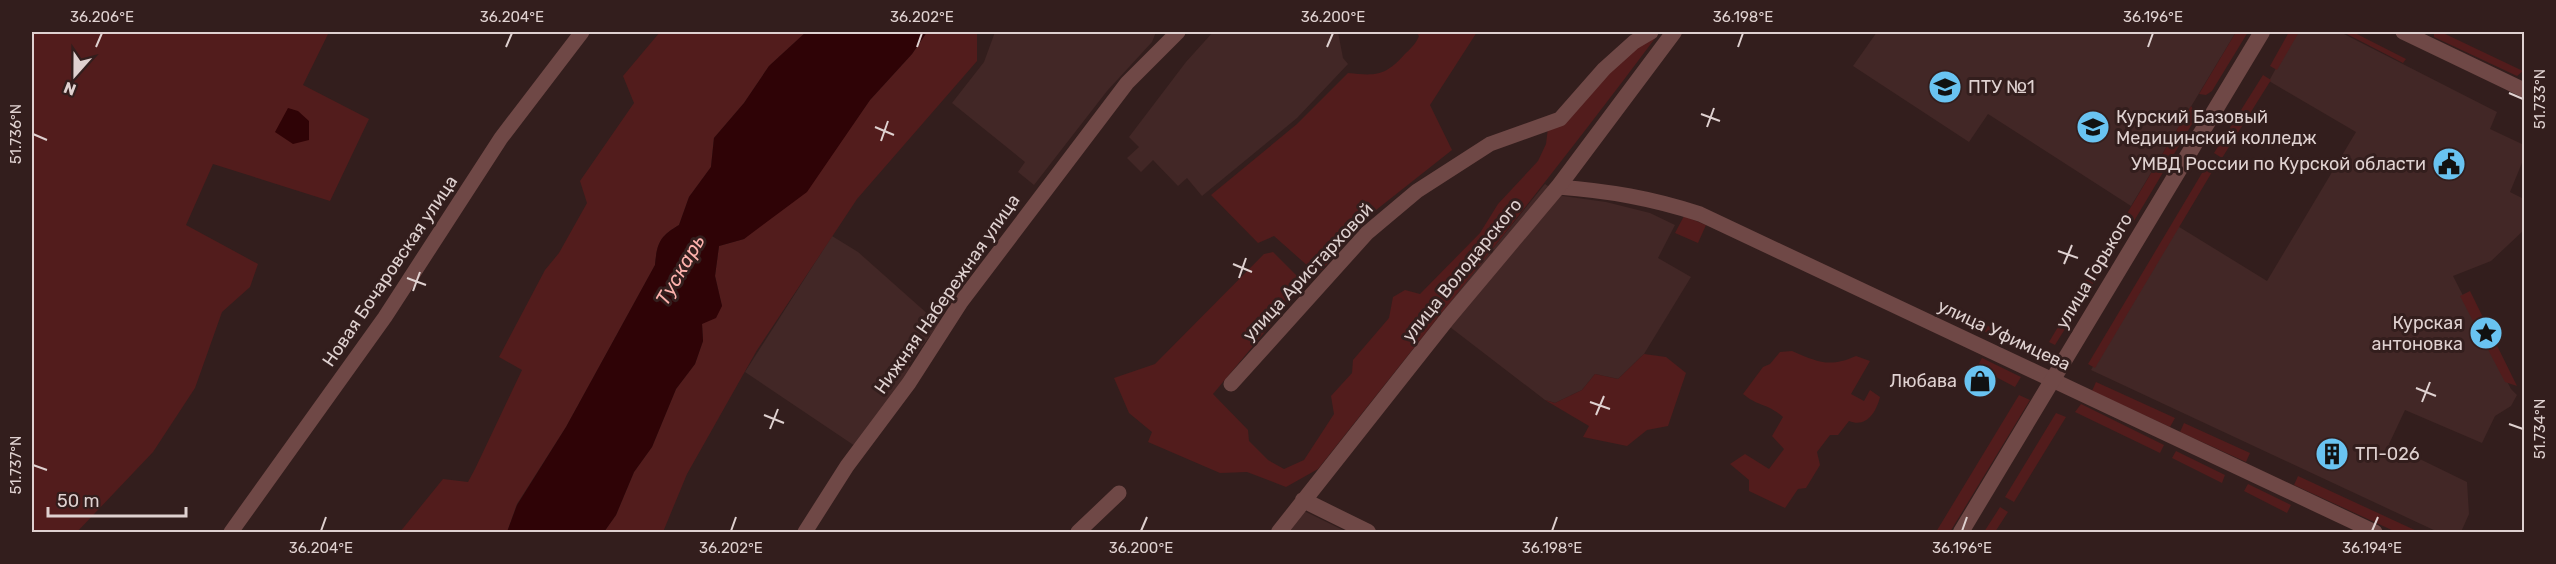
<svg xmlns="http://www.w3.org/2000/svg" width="2556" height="564" font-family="Rubik,sans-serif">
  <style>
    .built { fill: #422726 }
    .green { fill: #521c1c }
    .water { fill: #2f0306 }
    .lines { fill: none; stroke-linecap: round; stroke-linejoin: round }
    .minor { stroke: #6f4846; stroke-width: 15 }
    .tertiary { stroke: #6f4846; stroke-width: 16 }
    .ticks { fill: none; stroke: #dfd1d0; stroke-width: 2 }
    .labels { text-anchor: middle; stroke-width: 6; stroke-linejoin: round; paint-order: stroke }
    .poi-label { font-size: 18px; fill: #dfd1d0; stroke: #331e1d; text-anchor: start }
    .street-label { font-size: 18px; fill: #dfd1d0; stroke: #331e1d }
    .water-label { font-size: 20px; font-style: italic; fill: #feb2ad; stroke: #331e1d }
    .neatline { fill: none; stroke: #dfd1d0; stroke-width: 2 }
    .ticks-label { font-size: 15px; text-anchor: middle; fill: #dfd1d0 }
  </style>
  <rect width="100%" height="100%" fill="#331e1d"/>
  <!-- built -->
  <path class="built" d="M995,32H1156L1152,42L1107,91L1034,185L1018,172L1025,162L952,103L984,62Z
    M1213,32H1338L1343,58L1348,64L1297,118L1202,196L1187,178L1178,186L1153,160L1141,172L1127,158L1139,147L1129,137L1186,62Z
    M1877,32H2236L2131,206L1988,114L1969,142L1853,66Z
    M2296,32H2340L2497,112L2490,129L2524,145V158L2510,192L2524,199V230L2491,261L2453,276L2511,389L2517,395L2511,406L2495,416L2482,443L2405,410L2389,444L2467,482L2469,514L2461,532H2438L2091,370L2176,225L2267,281L2356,132L2269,81Z
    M1545,184L1563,196L1606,202L1650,213L1675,225L1658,258L1691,277L1644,354L1618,379L1595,374L1582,390L1555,403L1545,400L1437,317Z
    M832,236L858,252L939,324L908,365L911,369L855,446L745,372Z
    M1302,510L1347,532H1285Z"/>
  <!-- green -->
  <path class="green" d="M32,32H329L303,85L369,119L330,201L213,164L186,225L258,264L250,287L222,312L195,388L153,452L77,532H32Z
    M660,32H806L769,66L744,103L714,138L711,167L689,197L679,225C660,236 657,243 655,265L566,427L517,504L507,532H400L443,479L468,482L475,469L522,370L499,357L545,270L559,253L587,203L580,181L634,103L623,76Z
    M927,32H977V61L857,199L757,350L687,474L663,532H604L616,515L634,472L652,447L676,389L695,364L703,341L702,324L722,306L715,276L719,246L744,239L821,170L870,100L912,54Z
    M1416,32H1477L1430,105L1452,150L1371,214L1322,270L1309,267L1274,236L1258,243L1211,195L1297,124L1348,73C1376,76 1385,76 1404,55C1410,49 1416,44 1419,36Z
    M2236,32H2248L2212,91L2206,95L2199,94Z
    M2289,32H2299L2277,70L2270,66Z
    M2343,32H2353L2406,59L2403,63Z
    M2434,32H2441L2523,71L2517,76L2434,37Z
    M1656,37C1547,183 1431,325 1318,469L1286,487L1247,472L1220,473L1148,442L1152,432L1129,413L1114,378L1155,364L1264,254L1273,252L1298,277V292L1213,394L1248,430L1249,441L1268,460L1284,469L1304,460L1334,414L1331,396L1352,373L1353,360L1389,318L1393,297L1405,290L1420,294L1480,233L1498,204L1538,161L1546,144L1548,128C1577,118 1582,102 1602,80C1618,62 1635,47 1656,37Z
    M2263,75L2271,80L2222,158L2214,153Z
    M2191,106L2195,112V119L2134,221L2128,224L2122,222Z
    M2208,163L2215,167L2095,368L2088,364Z
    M1684,216L1706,225L1698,243L1675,233Z
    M2113,235L2117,240L2116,247L2055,345L2049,342Z
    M2470,291L2517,386L2505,382L2460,296Z
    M1954,310L2033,347L2030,353L1951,316Z
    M1792,351C1818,362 1829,368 1856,356L1870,361L1851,394L1864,401L1870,390L1880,397C1876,413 1866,428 1849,421L1838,435H1830L1817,452L1820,465L1806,488L1798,489L1785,508L1749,491V480L1730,464L1745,454L1769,469L1784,449L1772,436L1783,417C1767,403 1759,407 1743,394L1763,367L1770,364L1780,352Z
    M1644,354L1666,357L1686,373L1668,426L1647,430L1627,446L1583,437L1589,426L1545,400L1555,403L1582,390L1595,374L1618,379Z
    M1982,358L2021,377L2015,387L1977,367Z
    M2096,382L2175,418L2170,427L2092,391Z
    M2019,395L2030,400L1950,532H1936Z
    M2081,404L2164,445L2160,453L2075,412Z
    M2056,413L2066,417L2014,502L2005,497Z
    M2184,423L2250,453L2246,462L2180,432Z
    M2176,451L2225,475L2222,483L2172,458Z
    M2298,476L2419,532H2396L2294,485Z
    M2248,484L2291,505L2287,513L2244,491Z
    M2000,507L2008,512L1995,532H1984Z"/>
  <!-- water -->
  <path class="water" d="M806,32H927L912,54L870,100L807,192L744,239L719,246L715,276L722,306L716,318L702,324L703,341L695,364L676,389L652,447L634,472L616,515L604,532H507L517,505L566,427L655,265C657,243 660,236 679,225L689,197L711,167L714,138L744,103L769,66Z
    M288,108L298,111L309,121V140L293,144L275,132Z"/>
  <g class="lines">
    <!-- minor -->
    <path class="minor" d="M2403,32L2524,90
      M1558,187C1609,191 1651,198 1700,214L2375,532
      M1231,384L1367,233L1417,191L1490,144L1560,119L1604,69L1634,42L1651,32
      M231,532L385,317L501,138L582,32
      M805,532L847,466L909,383L961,302L1127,83L1178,32
      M1078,532L1119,493"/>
    <!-- tertiary -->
    <path class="tertiary" d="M1303,500L1368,532
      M1279,532L1448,318L1558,187L1674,32
      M1961,532L2262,32"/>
  </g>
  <!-- ticks -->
  <path class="ticks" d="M96,47L102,33M506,47L512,33M917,47L922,33M1327,47L1333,33M1738,47L1743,33M2148,47L2153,33M2509,93L2523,99M1701,114L1720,121M875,127L894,135M1707,127L1714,108M33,134L47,140M881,141L888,121M2058,251L2078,258M1233,264L1252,272M2064,264L2072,245M407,278L426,285M1239,278L1246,258M413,291L420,272M2416,388L2436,396M1590,402L1610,409M2422,402L2430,382M764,415L784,423M1596,415L1604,396M2509,424L2523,429M770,429L778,409M33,465L47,470M321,531L326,517M731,531L736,517M1141,531L1147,517M1552,531L1557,517M1962,531L1967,517M2372,531L2378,517"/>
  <!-- icons -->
  <defs>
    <symbol id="university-disc" viewBox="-11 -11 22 22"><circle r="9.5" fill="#69c3f1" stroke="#331e1d"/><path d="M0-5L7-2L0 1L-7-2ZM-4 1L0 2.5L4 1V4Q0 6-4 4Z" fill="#111"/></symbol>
    <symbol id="civic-disc" viewBox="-11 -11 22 22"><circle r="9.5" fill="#69c3f1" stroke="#331e1d"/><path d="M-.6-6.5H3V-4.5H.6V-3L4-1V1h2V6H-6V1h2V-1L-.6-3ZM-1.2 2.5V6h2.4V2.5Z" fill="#111"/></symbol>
    <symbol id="sight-disc" viewBox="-11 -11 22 22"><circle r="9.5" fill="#69c3f1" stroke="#331e1d"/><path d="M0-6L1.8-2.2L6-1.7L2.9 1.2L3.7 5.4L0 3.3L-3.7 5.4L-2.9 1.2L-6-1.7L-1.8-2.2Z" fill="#111"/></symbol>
    <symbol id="shop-disc" viewBox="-11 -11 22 22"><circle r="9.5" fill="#69c3f1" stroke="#331e1d"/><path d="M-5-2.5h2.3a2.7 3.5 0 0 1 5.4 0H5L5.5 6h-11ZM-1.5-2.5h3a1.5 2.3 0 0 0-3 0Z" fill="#111"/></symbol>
    <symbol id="building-disc" viewBox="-11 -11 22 22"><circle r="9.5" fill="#69c3f1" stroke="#331e1d"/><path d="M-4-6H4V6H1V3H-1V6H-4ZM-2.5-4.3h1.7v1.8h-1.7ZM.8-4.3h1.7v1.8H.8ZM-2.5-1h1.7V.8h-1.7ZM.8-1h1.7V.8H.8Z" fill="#111"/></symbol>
  </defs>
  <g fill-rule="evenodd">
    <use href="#university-disc" x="1926" y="68" width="38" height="38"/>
    <use href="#university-disc" x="2074" y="108" width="38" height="38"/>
    <use href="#civic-disc" x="2430" y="145" width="38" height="38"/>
    <use href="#sight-disc" x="2467" y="314" width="38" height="38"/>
    <use href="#shop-disc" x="1961" y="362" width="38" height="38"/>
    <use href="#building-disc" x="2313" y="435" width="38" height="38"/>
  </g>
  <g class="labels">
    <!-- poi labels -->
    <g class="poi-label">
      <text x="1968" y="93">ПТУ №1</text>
      <text x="2116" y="123">Курский Базовый<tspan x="2116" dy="21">Медицинский колледж</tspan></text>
      <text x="2426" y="170" text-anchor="end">УМВД России по Курской области</text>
      <text x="2463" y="329" text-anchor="end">Курская<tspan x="2463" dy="21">антоновка</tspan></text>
      <text x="1957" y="387" text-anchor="end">Любава</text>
      <text x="2355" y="460">ТП-026</text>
    </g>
    <!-- street labels -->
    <g class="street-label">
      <text transform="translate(1462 270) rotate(-51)" y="6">улица Володарского</text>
      <text transform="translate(390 271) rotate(-56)" y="6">Новая Бочаровская улица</text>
      <text transform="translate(2094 271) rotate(-59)" y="6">улица Горького</text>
      <text transform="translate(1308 272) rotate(-47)" y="6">улица Аристарховой</text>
      <text transform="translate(947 294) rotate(-55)" y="6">Нижняя Набережная улица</text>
      <text transform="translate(2004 335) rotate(25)" y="6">улица Уфимцева</text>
    </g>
    <!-- water labels -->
    <g class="water-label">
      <text transform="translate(680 270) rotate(-60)" y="7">Тускарь</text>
    </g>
  </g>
  <!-- border -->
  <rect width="2556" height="564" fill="none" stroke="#331e1d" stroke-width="66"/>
  <!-- north arrow -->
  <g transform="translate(75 75) rotate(201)" stroke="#331e1d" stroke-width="4.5" paint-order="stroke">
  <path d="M0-4.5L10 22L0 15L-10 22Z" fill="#dfd1d0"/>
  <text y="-9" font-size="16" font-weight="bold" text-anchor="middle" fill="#dfd1d0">N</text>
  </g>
  <!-- scale -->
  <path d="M48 507v9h138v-9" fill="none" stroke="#dfd1d0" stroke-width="3"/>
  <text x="57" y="507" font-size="18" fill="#dfd1d0" stroke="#331e1d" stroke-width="4.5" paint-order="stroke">50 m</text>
  <rect x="33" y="33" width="2490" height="498" class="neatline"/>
  <g class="ticks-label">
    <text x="102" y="22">36.206°E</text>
    <text x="512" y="22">36.204°E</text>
    <text x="922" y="22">36.202°E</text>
    <text x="1333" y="22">36.200°E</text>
    <text x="1743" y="22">36.198°E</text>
    <text x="2153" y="22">36.196°E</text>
    <text transform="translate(2540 99) rotate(-90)" y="5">51.733°N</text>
    <text transform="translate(16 134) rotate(-90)" y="5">51.736°N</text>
    <text transform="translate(2540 429) rotate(-90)" y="5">51.734°N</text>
    <text transform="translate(16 465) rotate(-90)" y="5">51.737°N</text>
    <text x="321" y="553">36.204°E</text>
    <text x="731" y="553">36.202°E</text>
    <text x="1141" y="553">36.200°E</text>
    <text x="1552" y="553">36.198°E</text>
    <text x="1962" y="553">36.196°E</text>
    <text x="2372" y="553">36.194°E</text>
  </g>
</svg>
